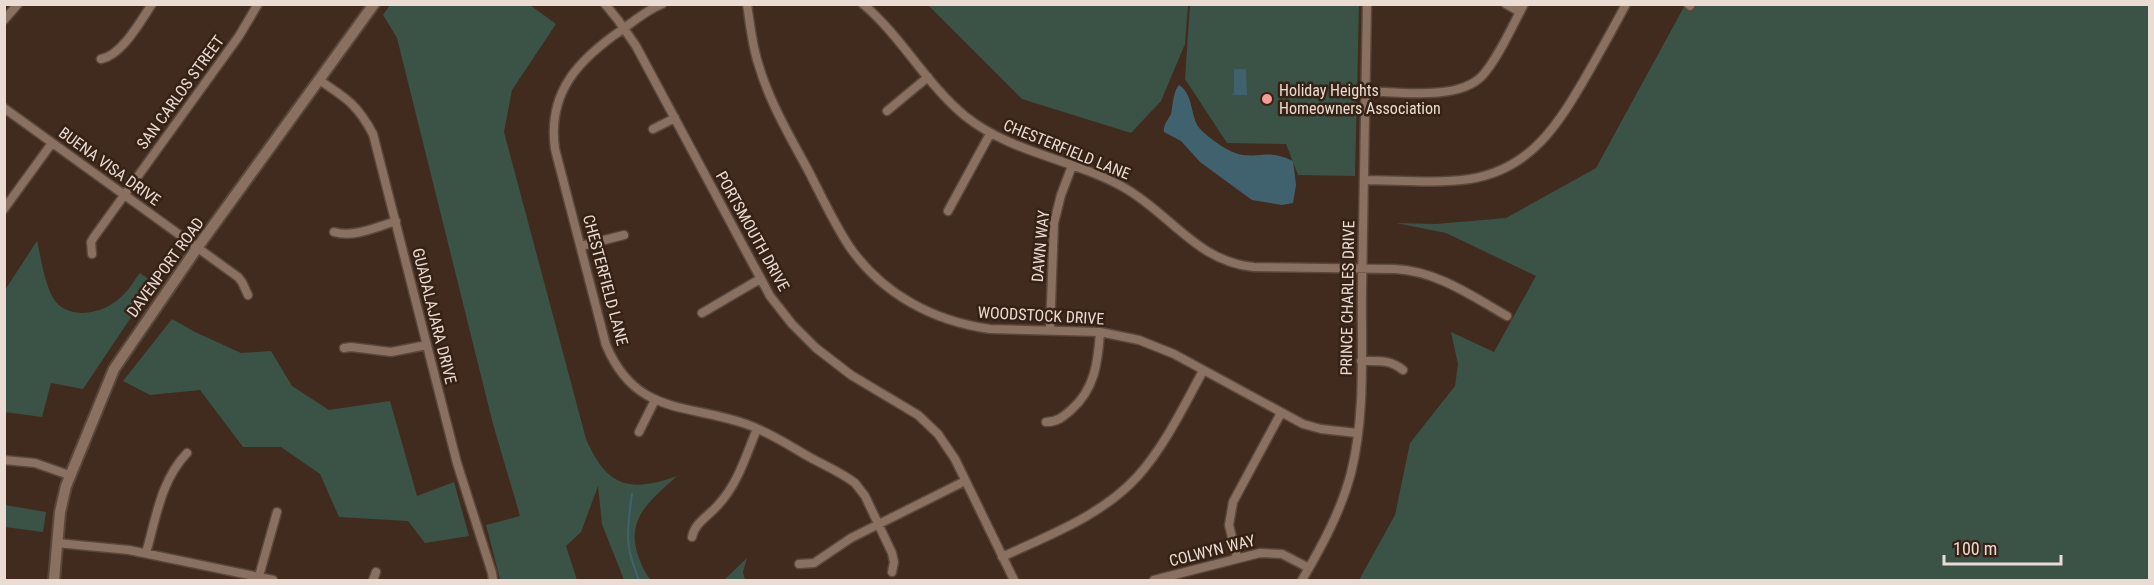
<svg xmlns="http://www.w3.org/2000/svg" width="2154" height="585" font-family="'Roboto Condensed',sans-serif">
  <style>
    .green { fill: #3a5346 }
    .water { fill: #40626f }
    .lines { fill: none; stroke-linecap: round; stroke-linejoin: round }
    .stream { stroke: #40626f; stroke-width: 2 }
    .minor-casing { stroke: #5a473c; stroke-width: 11 }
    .tertiary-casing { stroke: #5a473c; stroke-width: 14 }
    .minor { stroke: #8a7061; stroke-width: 8 }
    .tertiary { stroke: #8a7061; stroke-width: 10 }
    .poi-dot { fill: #f59c96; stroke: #362115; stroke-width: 2 }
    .labels { text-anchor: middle; stroke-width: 5; stroke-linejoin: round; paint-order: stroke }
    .poi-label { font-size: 16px; fill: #eadbd3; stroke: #362115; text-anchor: start }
    .street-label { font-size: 16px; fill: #eadbd3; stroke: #362115 }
  </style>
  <rect width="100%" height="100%" fill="#412b1e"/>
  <!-- green -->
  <path class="green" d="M390,5H530L556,24L512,90L504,132L586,439C607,487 629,493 677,476C652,499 625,518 638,555C641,564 645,574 651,580H624L602,524L598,486L581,532L566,546L577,580H501L500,579L486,525L520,516L493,424L397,38L383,15Z
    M928,5H1188L1185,44L1161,101L1131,133L1022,99Z
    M1190,5H1359L1355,176L1298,175L1286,144L1227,143L1185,79Z
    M1685,5H2149V580H1359L1395,515L1410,443L1455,386L1458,364L1451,332L1494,352L1536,276L1446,233L1396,223L1436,224L1506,218L1596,168Z
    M37,241C41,257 46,296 60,306C79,320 108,311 123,295C130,289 134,280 140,273L154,283L83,389L51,383L42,417L4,412L5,290Z
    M172,319L195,332L241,353L271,351L292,386L329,410L390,401L417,496L454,482L469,536L425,543L408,521L339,517L320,474L281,447H243L200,390L150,395L123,381Z
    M5,505L46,512L43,532L5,527Z
    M747,558L743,572L745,580H724Z"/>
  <!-- water -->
  <path class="water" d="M1234,69H1246L1247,95H1232L1234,92Z
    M1179,85C1195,95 1189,119 1202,131C1212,140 1229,153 1243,155C1264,157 1271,150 1293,161L1296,185L1293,203L1282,205L1252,200L1200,162L1181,141L1164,132C1163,125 1168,120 1171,114C1173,104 1173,92 1179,85Z"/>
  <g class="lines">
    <!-- stream -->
    <path class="stream" d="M632,494C627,533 624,544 639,580"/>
    <defs>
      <path id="minor" d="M605,4L618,20L636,46L770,296L792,324L816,348L851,375L918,415L938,434L955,459L1014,580
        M662,4C647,10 635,20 623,29C579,59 547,92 555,149L606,345C636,416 686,403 746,424C769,432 790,446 811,458C826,466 842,473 855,483L865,496L892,553L894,562L892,572
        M747,4C750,24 752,44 758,63C769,101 789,135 808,170C821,195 833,222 849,246C882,294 933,321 990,329L1100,332L1139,340L1174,354L1303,424L1321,429L1357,433
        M863,4C902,37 926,84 965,116C1011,153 1073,159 1123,187C1170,213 1197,262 1254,267L1395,269C1437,271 1472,296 1507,316
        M1506,4L1520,12
        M1688,4L1690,6
        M4,20L18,4
        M101,59C122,55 140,22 152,4
        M319,80C346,98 357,104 373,134L457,463L492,573L493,580
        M1365,91C1398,92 1458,101 1482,76C1497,60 1513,25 1524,4
        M4,108L238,277L242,282L248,295
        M887,111L928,77
        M653,129L675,118
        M1364,180C1398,180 1435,184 1470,179C1532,169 1559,123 1588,73C1601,50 1614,27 1626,4
        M4,209L52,143
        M948,211L990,134
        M334,232C354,238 376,227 396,221
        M581,246L624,235
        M92,254L91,242L94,237L239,36L258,4
        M702,313L760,279
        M1050,330L1054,223L1061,195L1072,166
        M344,348L351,347L391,352L427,345
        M1361,361C1377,361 1390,359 1403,370
        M1046,422C1057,422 1063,417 1071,410C1095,389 1098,362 1100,332
        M639,432L655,400
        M4,460L35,463L69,475
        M692,537C695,522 709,516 718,505C738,484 746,455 757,429
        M57,543L129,550L273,580
        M146,553C156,518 161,480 187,453
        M1002,557C1049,535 1101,516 1137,477C1165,446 1183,407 1203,371
        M1237,558L1229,525L1233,502L1281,413
        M799,564L814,563L851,538L965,481
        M259,576L277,512
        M373,580L376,572
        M1154,580L1260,553L1282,554L1309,568
        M1302,580C1322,546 1341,511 1351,473C1366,413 1361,348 1362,287C1363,193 1365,99 1367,4"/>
      <path id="tertiary" d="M54,580L60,512L66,486L114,369L197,248L374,4"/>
    </defs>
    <!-- minor casing -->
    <use href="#minor" class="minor-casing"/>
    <!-- tertiary casing -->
    <use href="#tertiary" class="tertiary-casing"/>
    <!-- minor -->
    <use href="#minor" class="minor"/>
    <!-- tertiary -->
    <use href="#tertiary" class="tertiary"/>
  </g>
  <!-- markers -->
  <circle class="poi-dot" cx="1267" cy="99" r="6"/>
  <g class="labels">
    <!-- poi labels -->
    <g class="poi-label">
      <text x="1279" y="96">Holiday Heights<tspan x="1279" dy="18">Homeowners Association</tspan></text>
    </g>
    <!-- street labels -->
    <g class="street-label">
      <text transform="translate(180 92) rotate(-54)" y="6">SAN CARLOS STREET</text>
      <text transform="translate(1067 149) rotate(22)" y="6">CHESTERFIELD LANE</text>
      <text transform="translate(110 166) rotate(36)" y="6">BUENA VISA DRIVE</text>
      <text transform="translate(753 231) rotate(61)" y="6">PORTSMOUTH DRIVE</text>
      <text transform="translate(1040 246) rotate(-85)" y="6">DAWN WAY</text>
      <text transform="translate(165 267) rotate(-54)" y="6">DAVENPORT ROAD</text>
      <text transform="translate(606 280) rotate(75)" y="6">CHESTERFIELD LANE</text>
      <text transform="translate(1347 298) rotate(-89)" y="6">PRINCE CHARLES DRIVE</text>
      <text transform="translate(1041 315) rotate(3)" y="6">WOODSTOCK DRIVE</text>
      <text transform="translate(435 316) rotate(76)" y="6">GUADALAJARA DRIVE</text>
      <text transform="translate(1212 550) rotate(-14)" y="6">COLWYN WAY</text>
    </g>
  </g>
  <!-- border -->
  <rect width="2154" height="585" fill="none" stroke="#eadbd3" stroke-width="12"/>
  <!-- scale -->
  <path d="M1944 555v9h117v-9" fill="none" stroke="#eadbd3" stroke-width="3"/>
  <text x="1953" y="555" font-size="18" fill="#eadbd3" stroke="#362115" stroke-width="4.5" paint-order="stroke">100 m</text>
</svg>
